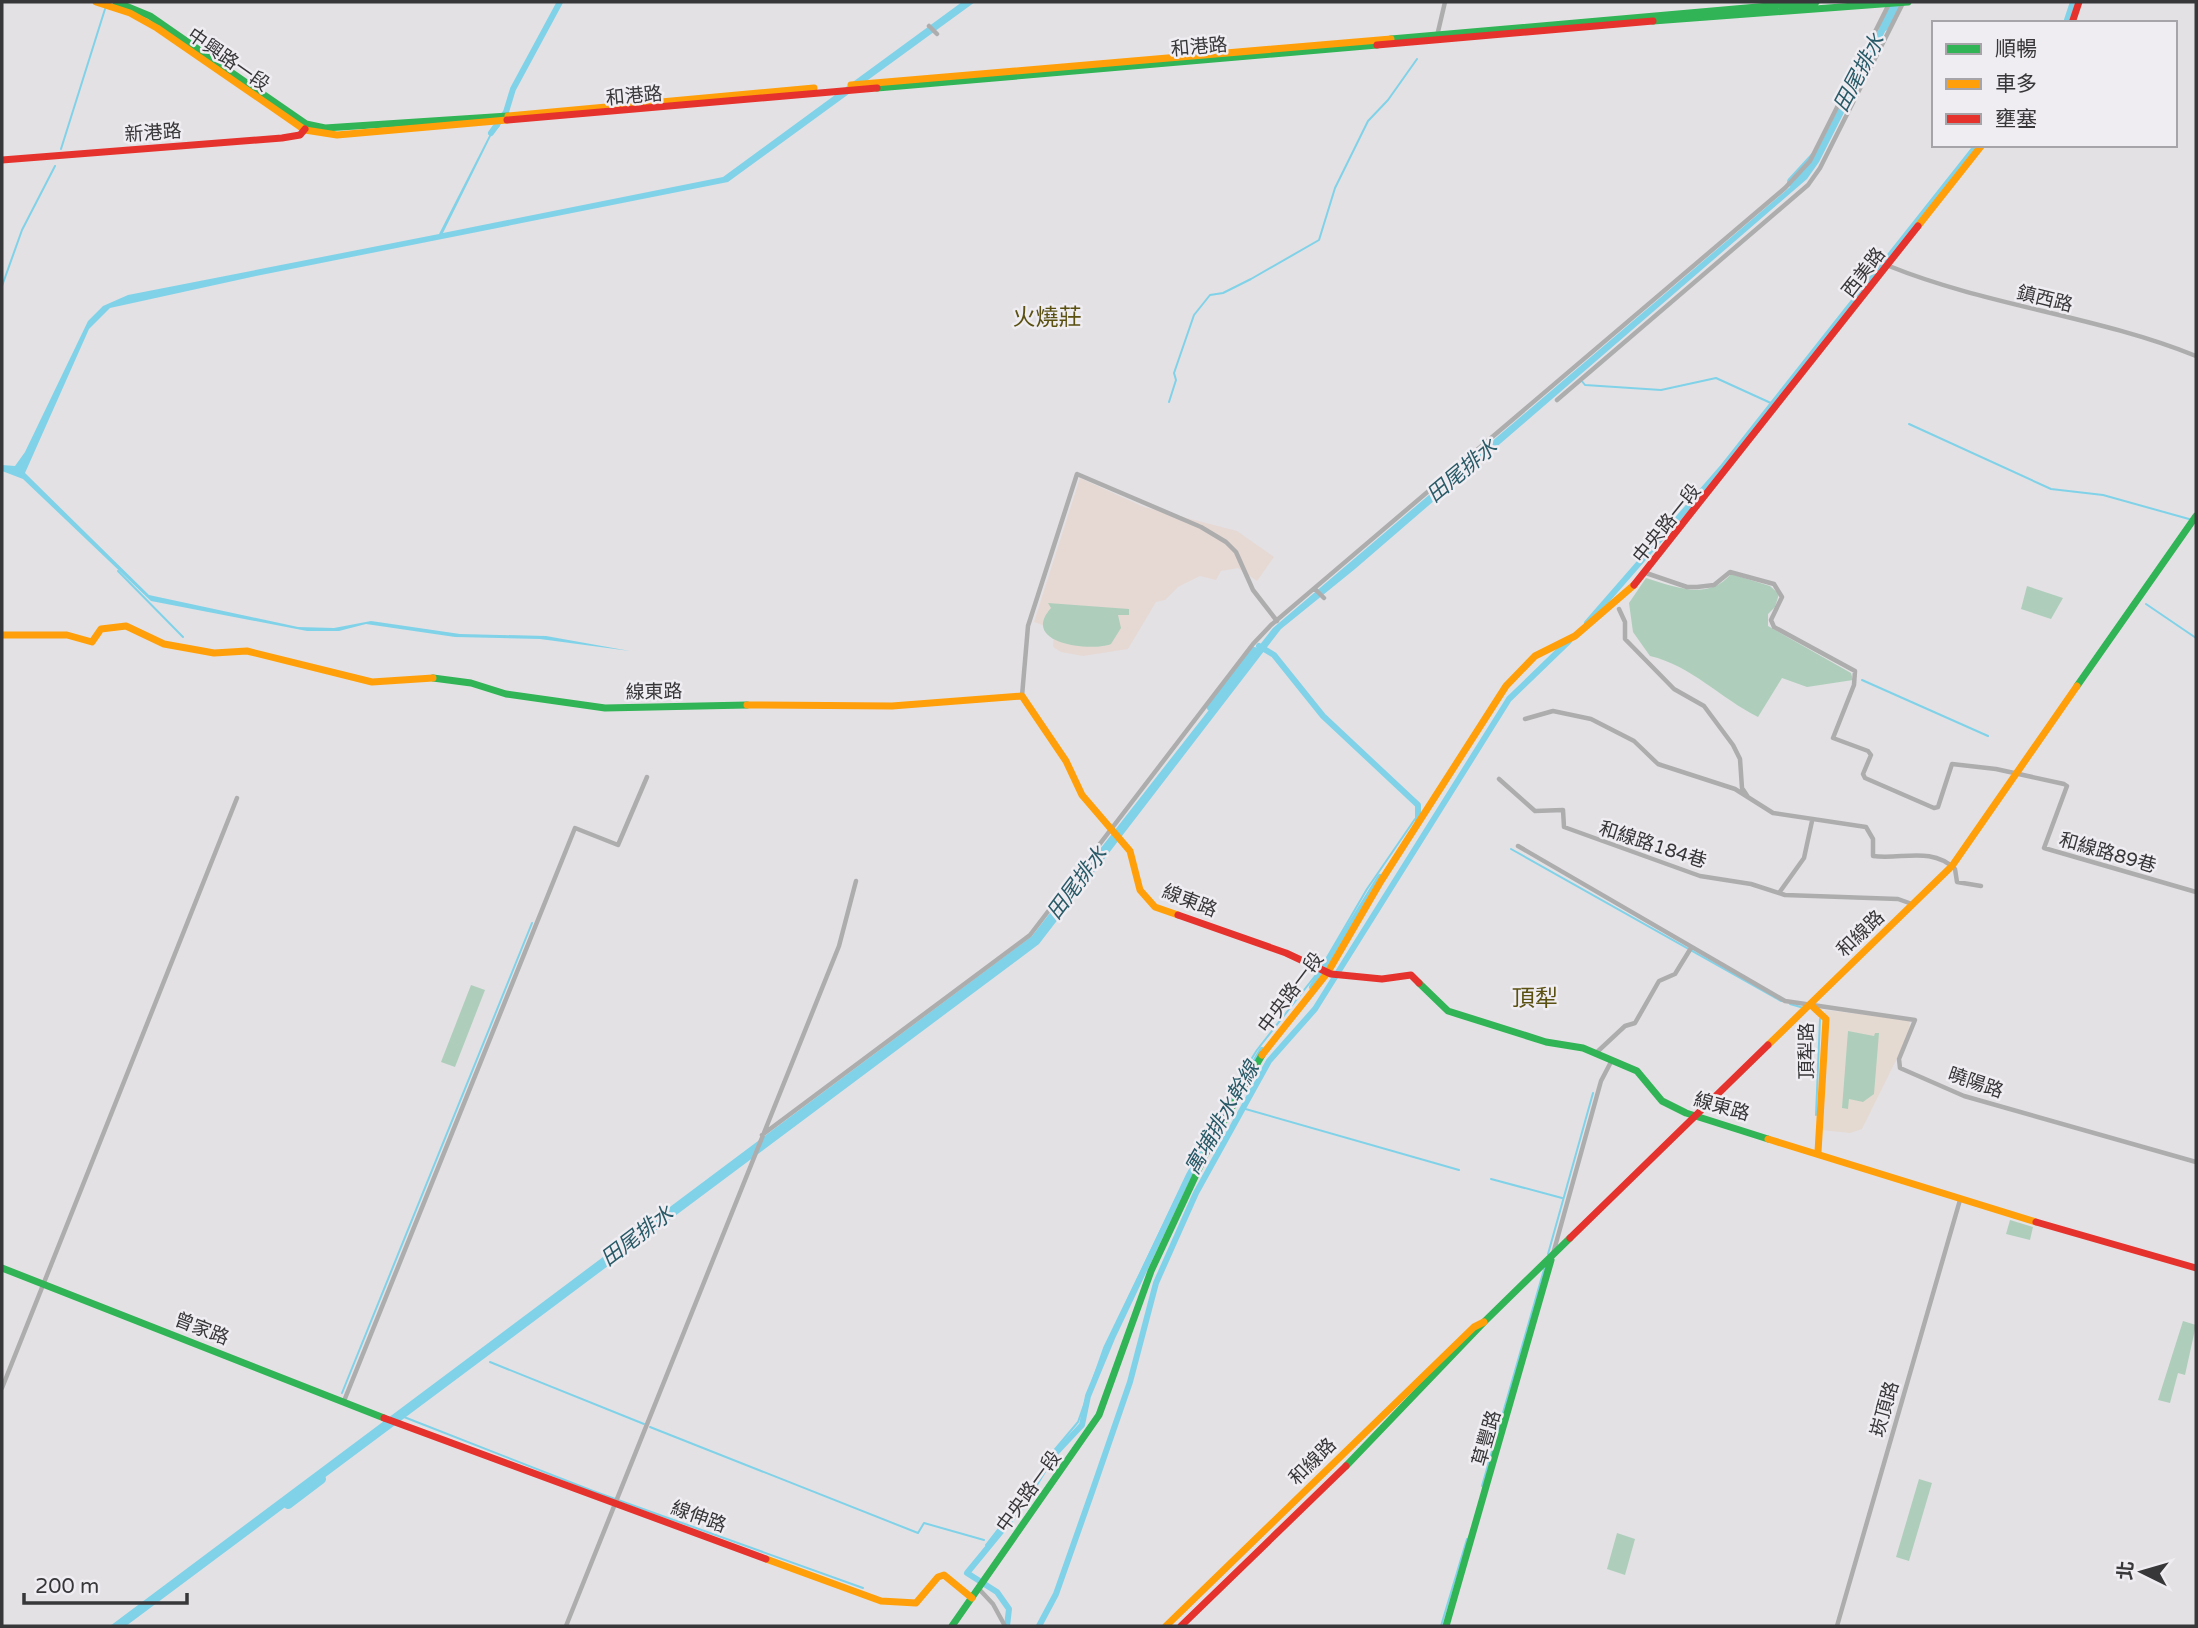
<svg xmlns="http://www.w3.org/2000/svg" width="2198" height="1628" font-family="'Varela Round','Noto Sans TC',sans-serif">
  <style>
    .commercial { fill: #e6d9d4 }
    .education { fill: #e5dad2 }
    .green { fill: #aecebb }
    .water { fill: #80d2e8 }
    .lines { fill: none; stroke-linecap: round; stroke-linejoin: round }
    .stream { stroke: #80d2e8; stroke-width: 2 }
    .canal { stroke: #80d2e8; stroke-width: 6 }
    .river { stroke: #80d2e8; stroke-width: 10 }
    .street { stroke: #aeadae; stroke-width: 4.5 }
    .fast { stroke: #30b455; stroke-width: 7 }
    .slow { stroke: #ff9f0a; stroke-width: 7 }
    .jam { stroke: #e5322d; stroke-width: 7 }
    .labels { text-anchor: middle; stroke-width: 5; stroke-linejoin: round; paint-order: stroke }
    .street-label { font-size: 19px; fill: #373638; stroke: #f0edf2 }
    .water-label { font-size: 21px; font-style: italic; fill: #285a67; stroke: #f0edf2 }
    .quarter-label { font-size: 23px; fill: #595012; stroke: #f0edf2 }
  </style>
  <rect width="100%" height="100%" fill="#e3e1e4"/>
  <!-- commercial -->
  <path class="commercial" d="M1080,478L1144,507L1237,531L1274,557L1257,581L1238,568L1221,571L1216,580L1200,576L1178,587L1165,600L1156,602L1128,649L1083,656L1061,652L1053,647L1054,629L1034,622Z"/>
  <!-- education -->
  <path class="education" d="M1825,1010L1910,1020L1909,1034L1862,1129L1850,1133L1821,1130Z"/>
  <!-- green -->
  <path class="green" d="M1731,574L1770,586L1779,594L1775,607L1768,614V626L1851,673L1853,680L1807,687L1782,678L1758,717C1720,698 1692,666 1650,656L1633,632L1629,603L1646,578C1675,587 1708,601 1731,574Z
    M2027,586L2063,598L2051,619L2021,609Z
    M1048,603L1129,609V615H1118L1121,628L1111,644C1091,652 1019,644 1051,608Z
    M471,985L485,990L455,1067L441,1062Z
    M1848,1031L1874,1036L1875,1033H1879L1874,1094L1863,1102L1849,1099L1848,1109L1842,1108Z
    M2010,1220L2033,1227L2030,1240L2006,1234Z
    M2183,1321L2196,1325L2185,1375L2178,1373L2170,1403L2158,1400Z
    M1919,1479L1932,1483L1909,1561L1896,1557Z
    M1617,1533L1635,1539L1625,1575L1607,1569Z"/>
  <!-- water -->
  <path class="water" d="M962,2H975L728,182L256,276L110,308L89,329L25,473L149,595L298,627L334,628L371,621L460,634L546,636L630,651L540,639L455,637L366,624L339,631H307L151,601L23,479L2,471V465L15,466L25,452L88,321L103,306L128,295L439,234L494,126H500L491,136L443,233L723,177Z
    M1894,14L1819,162L1807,179L1355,569L1281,629L1039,944L126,1626H110L1032,936L1273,628L1790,187L1809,167L1886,15Z"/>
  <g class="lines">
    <!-- stream -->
    <path class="stream" d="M61,149L105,9
      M2,286L22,230L55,166
      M1581,380L1585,385L1661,390L1716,378L1773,404
      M1169,402L1176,380L1174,373L1194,315L1210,295L1223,293L1251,279L1319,240L1335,188L1368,121L1388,100L1417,59
      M1909,424L2051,489L2103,495L2189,519
      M118,571L183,637
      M2146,604L2196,638
      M1862,680L1988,736
      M1511,849L1781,1001
      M1322,966L1367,889L1415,819
      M1790,1004L1804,1008
      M1242,1108L1459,1170
      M1816,1115L1820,1019
      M1491,1179L1562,1198
      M1548,1254L1593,1093
      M490,1362L644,1424
      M342,1393L532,923
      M404,1417L593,1491L863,1588
      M650,1427L918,1533L924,1523L984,1540
      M1482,1486L1545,1266
      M986,1545L1031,1487L1046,1460L1078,1422L1104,1348L1217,1114L1257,1050L1319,971
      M1441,1626L1467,1539"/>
    <!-- canal -->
    <path class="canal" d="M2066,23L2073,2
      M491,133L506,112L513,89L560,2
      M1587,623L1722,468L1974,149
      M1259,646L1274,655L1323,716L1418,805V822
      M1312,987L1380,877
      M1007,1626L1009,1609L997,1592L967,1573L1022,1506L1051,1458L1082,1425L1088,1396L1112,1338L1189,1175L1262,1050
      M1039,1626L1056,1594L1092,1492L1130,1382L1156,1283L1196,1193L1269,1061L1315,1009L1509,699L1569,641"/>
    <!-- river -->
    <path class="river" d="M1884,26L1897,2
      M1792,182L1815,157
      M1211,706L1254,652
      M288,1504L321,1479"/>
    <!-- street -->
    <path class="street" d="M929,26L937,34
      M1437,36L1445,2
      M1889,266C1988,306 2097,316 2196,356
      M1557,400L1808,185L1820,168L1903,3
      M1646,573L1687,587H1697L1714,585L1730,572L1774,584L1782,597L1771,620L1774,627L1855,671L1854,685L1833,738L1868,751L1871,755L1863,774L1865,778L1934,808L1938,807L1952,764L1996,769L2064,784L2067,786L2044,848L2196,892
      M1315,589L1324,598
      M1619,609L1625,622V639L1674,689L1704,706L1733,745L1740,759L1742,788L1748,797
      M1022,696L1028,626L1077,474L1201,527L1226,542L1236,552L1253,590L1277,621
      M1525,719L1553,711L1591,719L1634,741L1658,764L1735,789L1773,813L1866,827L1873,839V856C1901,860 1931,846 1955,869L1957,882L1981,886
      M1499,779L1535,811L1563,810L1564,827L1700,876L1751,884L1785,895L1898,899L1912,904
      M1518,846L1785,1001L1915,1020L1899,1059L1900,1068L1964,1096L2196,1162
      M1779,893L1804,858L1812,821
      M1596,1053L1625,1026L1635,1023L1659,981L1675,974L1691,948
      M762,1135L1030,935L1253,644L1271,625L1785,188L1810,161L1889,4
      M1553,1254L1601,1081L1612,1060
      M2,1388L237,798
      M344,1401L575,828L618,845L647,777
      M979,1589L993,1604L1005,1626
      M566,1626L839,946L856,881
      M1837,1626L1960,1200"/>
    <!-- fast -->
    <path class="fast" d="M116,2L150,16L306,124L325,128L508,116
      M1653,21L1908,2
      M1391,39L1816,2
      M877,88L1377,45
      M433,678L471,683L506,694L605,708L747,705
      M2077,686L2196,516
      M1419,983L1448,1011L1546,1042L1583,1048L1637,1071L1662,1101L1686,1113L1768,1139
      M2,1268L384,1418
      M1346,1466L1484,1322L1570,1238
      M952,1626L1099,1415L1151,1271L1209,1147L1262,1055
      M1446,1626L1551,1260"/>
    <!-- slow -->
    <path class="slow" d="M96,2L130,13L157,28L305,130L337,135L507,120
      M851,85L1391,39
      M508,116L814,88
      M1918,226L1982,145
      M2,635H67L92,642L101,629L126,626L164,644L214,653L247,651L372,682L433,678
      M747,705L892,706L1022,696L1066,761L1082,795L1130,851L1140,890L1155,907L1178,915
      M1811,1005L1826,1019L1818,1152
      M1768,1045L1952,866L2077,686
      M1262,1055L1328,972L1381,881L1506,686L1535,656L1575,636L1634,585
      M1768,1139L2036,1222
      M766,1559L881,1601L916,1603L938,1577L944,1575L972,1598
      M1166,1626L1474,1327L1484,1322"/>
    <!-- jam -->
    <path class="jam" d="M2072,23L2079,2
      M1377,45L1653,21
      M507,120L877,88
      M2,160L282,138L300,135L305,129
      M1634,585L1918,226
      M1178,915L1286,953L1331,974L1382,979L1411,975L1419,983
      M2036,1222L2196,1268
      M1570,1238L1768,1045
      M384,1418L766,1559
      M1181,1626L1346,1466"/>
  </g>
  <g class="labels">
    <!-- street labels -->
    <g class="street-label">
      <text transform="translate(1199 46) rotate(-5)" y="7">和港路</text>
      <text transform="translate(229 59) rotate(35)" y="7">中興路一段</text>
      <text transform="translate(634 95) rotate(-5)" y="7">和港路</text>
      <text transform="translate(153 132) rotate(-4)" y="7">新港路</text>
      <text transform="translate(1863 272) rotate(-52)" y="7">西美路</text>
      <text transform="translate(2045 298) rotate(14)" y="7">鎮西路</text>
      <text transform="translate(1666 523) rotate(-51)" y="7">中央路一段</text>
      <text transform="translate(654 691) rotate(-1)" y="7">線東路</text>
      <text transform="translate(1653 844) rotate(18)" y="7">和線路184巷</text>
      <text transform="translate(2108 852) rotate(16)" y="7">和線路89巷</text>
      <text transform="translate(1190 900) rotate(21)" y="7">線東路</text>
      <text transform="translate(1860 933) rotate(-44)" y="7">和線路</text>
      <text transform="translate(1290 992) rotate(-53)" y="7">中央路一段</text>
      <text transform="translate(1806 1051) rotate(-90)" y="7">頂犁路</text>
      <text transform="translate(1976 1082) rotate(19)" y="7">曉陽路</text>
      <text transform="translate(1722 1106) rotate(16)" y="7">線東路</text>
      <text transform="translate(202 1328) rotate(21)" y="7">曾家路</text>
      <text transform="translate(1884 1409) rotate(-74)" y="7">崁頂路</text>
      <text transform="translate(1486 1438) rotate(-74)" y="7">草豐路</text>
      <text transform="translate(1312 1461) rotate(-45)" y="7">和線路</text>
      <text transform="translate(1028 1491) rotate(-54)" y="7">中央路一段</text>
      <text transform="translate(699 1516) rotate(20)" y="7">線伸路</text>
    </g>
    <!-- water labels -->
    <g class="water-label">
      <text transform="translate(1859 73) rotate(-62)" y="7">田尾排水</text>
      <text transform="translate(1462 471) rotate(-40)" y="7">田尾排水</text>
      <text transform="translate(1077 883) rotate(-53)" y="7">田尾排水</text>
      <text transform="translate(1222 1118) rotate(-60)" y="7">寓埔排水幹線</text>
      <text transform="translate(637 1236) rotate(-37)" y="7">田尾排水</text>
    </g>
    <!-- quarter labels -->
    <g class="quarter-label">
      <text x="1047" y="325">火燒莊</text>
      <text x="1535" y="1006">頂犁</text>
    </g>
  </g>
  <!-- border -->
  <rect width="2198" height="1628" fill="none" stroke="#373638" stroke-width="7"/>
  <!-- legend -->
  <rect x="1932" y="21" width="245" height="126" fill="#f0edf2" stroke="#a6a4a8" stroke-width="2"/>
  <rect x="1946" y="44" width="35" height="10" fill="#30b455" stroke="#a6a4a8" stroke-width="2"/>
  <text x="1995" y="56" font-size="21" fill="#373638">順暢</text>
  <rect x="1946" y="79" width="35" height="10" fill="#ff9f0a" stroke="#a6a4a8" stroke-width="2"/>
  <text x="1995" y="91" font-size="21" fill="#373638">車多</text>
  <rect x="1946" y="114" width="35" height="10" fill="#e5322d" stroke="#a6a4a8" stroke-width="2"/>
  <text x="1995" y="126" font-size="21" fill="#373638">壅塞</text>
  <!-- north arrow -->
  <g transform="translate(2142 1572) rotate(275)" stroke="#f0edf2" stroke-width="5" paint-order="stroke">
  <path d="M0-5L12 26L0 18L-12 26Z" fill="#373638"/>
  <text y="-10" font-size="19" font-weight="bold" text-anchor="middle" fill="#373638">北</text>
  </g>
  <!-- scale -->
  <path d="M24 1593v10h163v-10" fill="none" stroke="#373638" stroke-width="3.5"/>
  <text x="35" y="1593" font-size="21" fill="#373638" stroke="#f0edf2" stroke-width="5" paint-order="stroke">200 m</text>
</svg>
